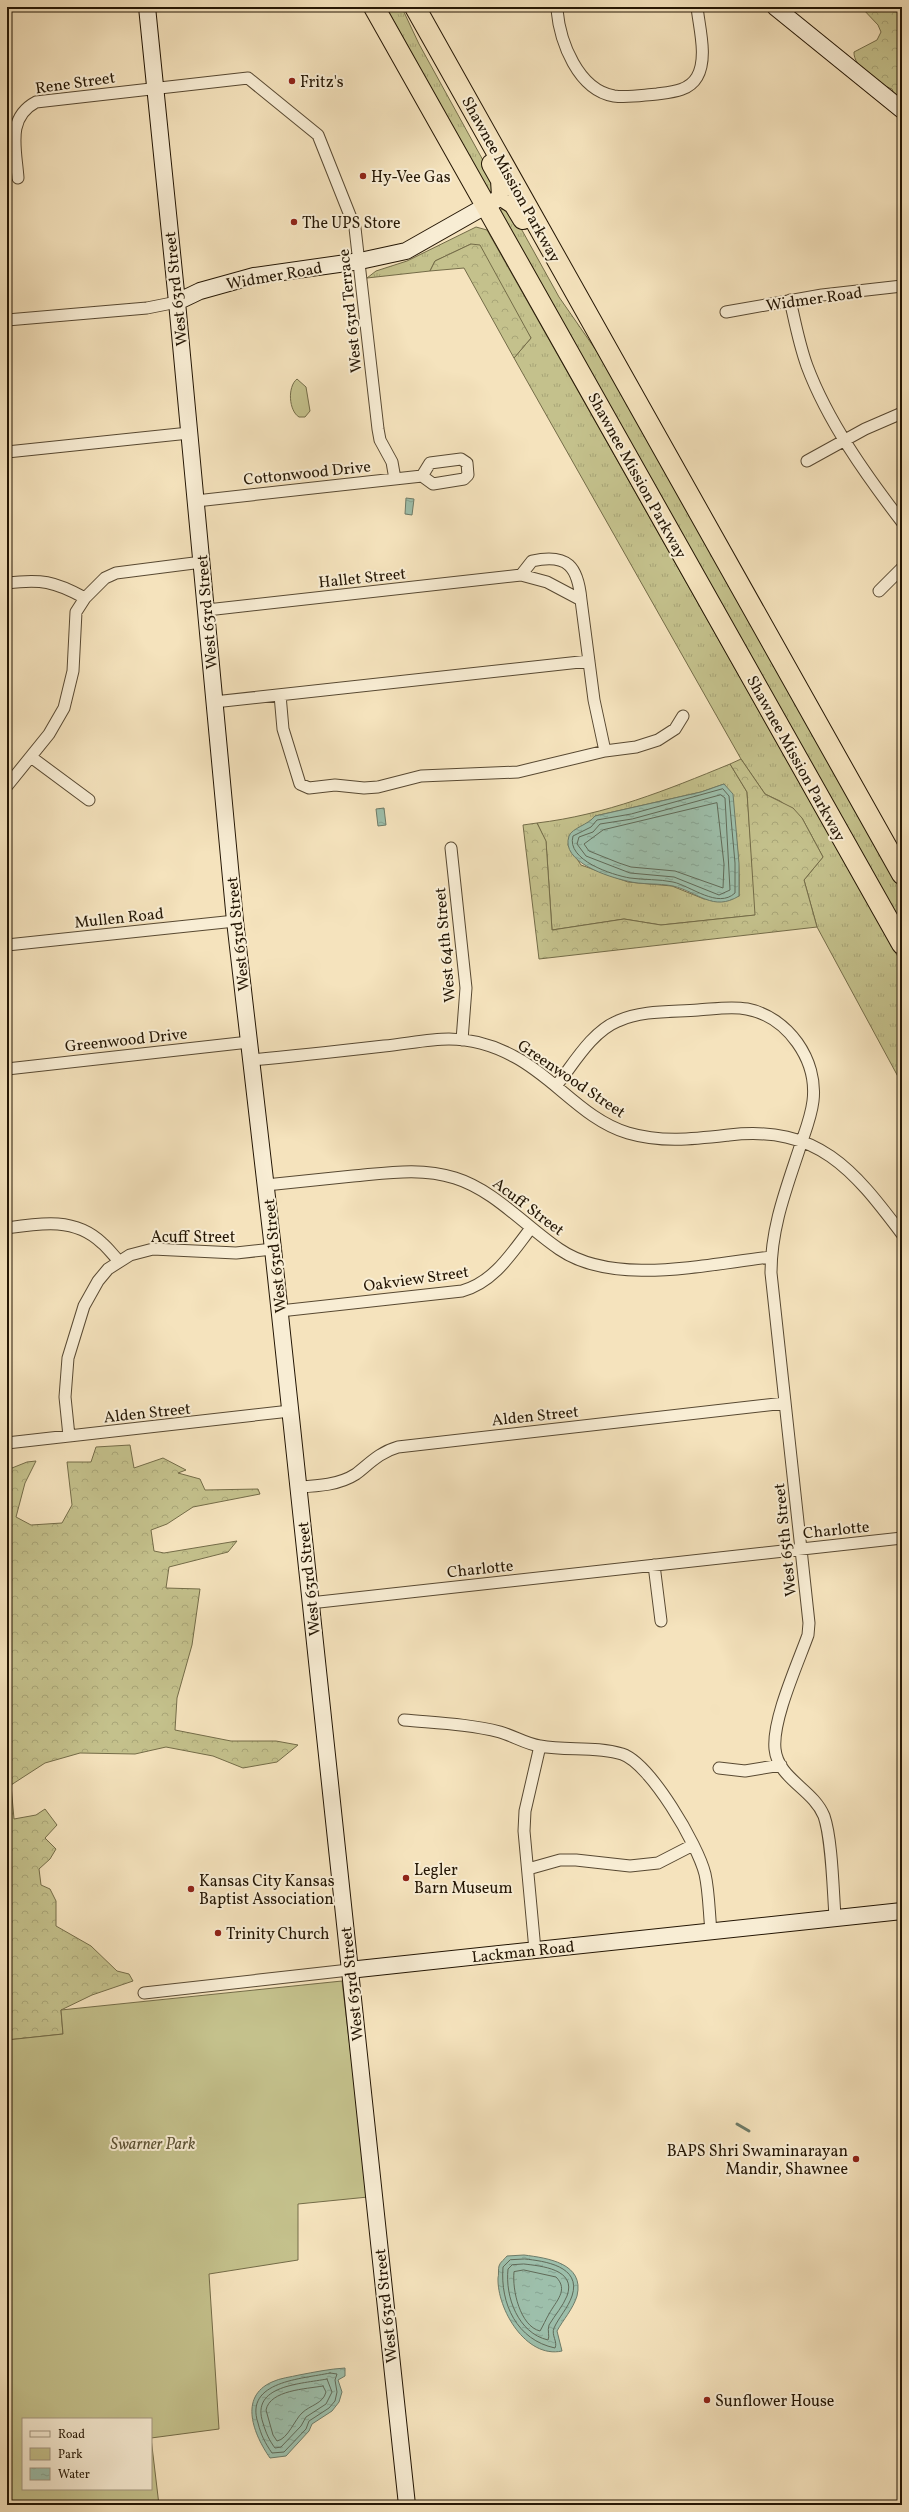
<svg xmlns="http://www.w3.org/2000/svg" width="909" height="2512" font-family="Vollkorn,serif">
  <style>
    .grass { fill: url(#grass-tufts); stroke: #746c48; fill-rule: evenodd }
    .forest { fill: url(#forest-crowns); stroke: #746c48 }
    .park { fill: #c4c18c; stroke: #746c48; fill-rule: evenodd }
    .water { fill: url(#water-ripples); stroke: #6d7b68 }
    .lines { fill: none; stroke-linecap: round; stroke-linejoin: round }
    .shore { stroke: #606a58; stroke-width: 1 }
    .stream { stroke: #6d7b68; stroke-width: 3 }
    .street-casing { stroke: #584932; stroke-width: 13 }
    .secondary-casing { stroke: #241604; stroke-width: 18 }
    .highway-casing { stroke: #241604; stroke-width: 22 }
    .street { stroke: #f8edd4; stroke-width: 11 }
    .secondary { stroke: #f8edd4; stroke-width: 16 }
    .highway { stroke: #f5e3bd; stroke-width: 20 }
    .poi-dot { fill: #8f2418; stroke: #f8edd4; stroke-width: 1.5 }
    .labels { text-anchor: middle; stroke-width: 4; stroke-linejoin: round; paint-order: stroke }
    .poi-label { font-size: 16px; fill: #241604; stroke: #f8edd4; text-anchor: start }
    .street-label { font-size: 16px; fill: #241604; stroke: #f8edd4 }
    .park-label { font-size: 16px; font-style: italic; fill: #5c5234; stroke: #f8edd4 }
  </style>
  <defs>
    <pattern id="grass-tufts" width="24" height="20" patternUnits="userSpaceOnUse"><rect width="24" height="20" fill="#c4c18c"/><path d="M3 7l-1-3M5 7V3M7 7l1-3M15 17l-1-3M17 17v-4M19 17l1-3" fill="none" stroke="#a8a577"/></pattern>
    <pattern id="forest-crowns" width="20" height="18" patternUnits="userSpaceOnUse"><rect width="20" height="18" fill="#c4c18c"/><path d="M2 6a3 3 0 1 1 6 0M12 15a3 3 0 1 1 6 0" fill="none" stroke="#a8a577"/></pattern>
    <pattern id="water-ripples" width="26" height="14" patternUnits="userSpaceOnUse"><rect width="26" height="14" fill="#9dbfab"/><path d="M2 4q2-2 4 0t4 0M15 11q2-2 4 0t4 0" fill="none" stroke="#87a392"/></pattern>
  </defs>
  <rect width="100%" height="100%" fill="#f5e3bd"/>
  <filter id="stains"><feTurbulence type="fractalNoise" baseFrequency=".005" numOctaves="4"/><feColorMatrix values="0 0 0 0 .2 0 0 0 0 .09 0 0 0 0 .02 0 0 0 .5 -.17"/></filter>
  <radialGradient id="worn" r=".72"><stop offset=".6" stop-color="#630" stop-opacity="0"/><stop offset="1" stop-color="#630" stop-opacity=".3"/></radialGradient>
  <!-- grass -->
  <path class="grass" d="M386,7H401L403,10L419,44L490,173L492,191L489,193Z
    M503,209L513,214L559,297L600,356L902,890V924L499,211Z
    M476,227L487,230L902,964V1084L817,927L804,880L823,857L802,818L780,801L765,794L741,759L514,358L531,338L471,244L435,261L430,271L367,278L376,271L407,261Z
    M730,764L747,792L756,915L661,925L624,919L552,930L546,842L537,823C605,815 667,790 730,764ZM724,784C736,821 740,857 739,896L704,899L672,886L628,882L581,865L568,845C571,824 584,830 595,816L701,792Z"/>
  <!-- forest -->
  <path class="forest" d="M861,7H902V101L895,97L892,89C879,84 853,67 854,52L877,40L881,32L878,25Z
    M471,244L480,245L531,338L514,358L464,268L430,271L435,261Z
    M741,759L765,794L793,808L802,818L823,857L804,880L817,927L539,959L523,825L537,823L546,841L552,930L624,919L661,925L755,915L747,792L730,764Z
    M130,1445L134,1468L163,1458L186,1470L178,1473L200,1479L205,1490L258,1489L260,1494L193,1507L167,1524L151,1530L154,1551L164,1553L237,1541L228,1552L169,1567L166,1588L200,1589L192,1645L177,1698L175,1730L231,1741H276L298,1745L277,1762L243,1768L213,1756L166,1747L135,1754L80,1753L45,1763L11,1785L14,1819L36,1815L45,1809L57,1825L45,1838L56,1849L50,1859L39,1869L41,1885L50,1889L56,1901V1926L91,1946L117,1971L129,1974L133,1981L92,1995L61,2010L63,2034L7,2040V1494L11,1485L7,1470L27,1462L36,1461L25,1483L16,1517L31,1525L62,1523L72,1505L67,1462H91L96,1447Z"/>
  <!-- park -->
  <path class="park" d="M297,379L306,387L310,411L305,417H299C289,411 287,387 297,379Z
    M342,1981L368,2197L298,2204V2260L209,2274L219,2429L151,2438L159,2505H7V2040L63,2034L61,2010ZM23,2419H151V2489H23Z"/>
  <!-- water -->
  <path class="water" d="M406,498L414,499L412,515L405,514Z
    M724,784L733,794L739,863V896C713,912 698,892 673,886C658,883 642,885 627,881C609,877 560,862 569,836C572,828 588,825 595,816L701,792Z
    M384,808L386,825L378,826L376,809Z
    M524,2255C547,2258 585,2263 577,2296C573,2309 563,2320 557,2331L562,2351C526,2359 497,2309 498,2278C499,2275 498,2269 499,2266C500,2262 505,2259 507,2256Z
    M345,2368V2376L338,2380L342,2392L339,2402L332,2411L312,2424L309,2431L286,2456L270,2458C254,2435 238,2397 272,2382C280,2378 291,2377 299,2375C315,2372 329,2369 345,2368Z"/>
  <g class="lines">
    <!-- shore -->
    <path class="shore" d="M723,789L729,796L735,863V893C718,909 691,886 673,882C659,879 644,880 630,878C612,875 566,860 573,836L591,827L597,820L631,814Z
      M721,795L725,798L730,890L719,895L674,877L630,873L586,856L577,844L579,837L593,832L600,824L632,819Z
      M717,803L724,864L723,888L675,871L631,867L619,863L589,851L584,844L603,830Z
      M525,2259C544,2261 582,2266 572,2296C568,2308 559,2317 554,2328C551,2335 558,2342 555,2348C517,2340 500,2304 503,2267L510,2260Z
      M524,2264C541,2266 577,2269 567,2296C563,2306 555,2315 549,2325C547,2331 550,2336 548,2340C518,2333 505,2297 508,2269L512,2265Z
      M524,2270L556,2277C569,2290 556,2301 549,2314C546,2319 543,2326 540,2331C520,2326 512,2290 514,2272Z
      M330,2373L337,2374L335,2380L337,2392L335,2401L329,2408L309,2421L306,2429L284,2452L272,2453C265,2443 261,2435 258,2423C244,2381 302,2379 330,2373Z
      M327,2379L332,2392L326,2404L306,2417L301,2426L281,2447L275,2448C269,2440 266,2433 263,2423C250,2385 301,2384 327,2379Z
      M323,2386L326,2392C323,2404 310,2405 302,2413C295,2419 288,2439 277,2441L273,2435L266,2410C270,2390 306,2389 323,2386Z"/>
    <!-- stream -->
    <path class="stream" d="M737,2124L749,2131"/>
    <defs>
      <path id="street" d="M557,10C560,42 578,90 614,96C628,98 643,95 657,94C672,92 689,91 697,77C708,58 699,27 697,7
        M18,178C16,149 6,118 36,102L248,78L318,135L355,228L378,429L380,440L392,462L395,479
        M790,300C795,322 799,344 807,366C828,422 866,475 902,522
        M726,312L822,295L902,286
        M7,320L147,308L177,302
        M7,452L189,433
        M807,461L865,429L902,413
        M196,501L422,476L433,484L464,479L468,475L467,463L461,459L430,463L422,476
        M521,575L532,561C568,553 578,567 581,600
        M7,583C41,579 54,581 85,598
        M879,591L902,568
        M207,610L521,575L547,582L581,600L594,700L605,751
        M280,695L283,729L300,784L309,788L335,785L364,788L378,787L421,776L518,772L605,751L636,747L658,740L675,729L683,716
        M214,702L589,661
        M31,757L89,800
        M7,786L49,734L64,708L73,671L76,612L85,598L105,578L116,573L202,562
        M451,848L466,988L462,1040
        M7,945L235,921
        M251,1060C296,1056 340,1051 384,1046C406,1044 428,1039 449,1039C472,1039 495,1046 515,1057C555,1078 584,1120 628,1133C662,1143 694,1139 729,1135C818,1125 853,1169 902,1234
        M7,1069L249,1042
        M556,1086C573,1065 591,1032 618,1021C642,1010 673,1012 698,1010C714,1009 731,1006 747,1009C788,1017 818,1060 813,1101C811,1118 804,1134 799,1150C785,1192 771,1229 771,1273L809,1623L808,1635C798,1663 772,1720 775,1749C778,1779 813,1789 824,1816C832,1839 833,1890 835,1916
        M266,1185C295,1182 324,1179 353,1176C387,1173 421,1167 455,1178C494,1190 525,1226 559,1249C614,1287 707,1264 771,1257
        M7,1228C40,1223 75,1217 102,1243C108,1248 113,1255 119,1261
        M280,1311L462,1291C494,1282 511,1254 531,1228
        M69,1436L65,1397L68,1358L84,1306L98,1281L108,1269L130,1255L153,1249L236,1253L273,1249
        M7,1443L290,1411
        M298,1487C318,1486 339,1485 356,1474C370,1463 380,1452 398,1447L785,1403
        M654,1565L661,1621
        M310,1603L902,1538
        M404,1720C436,1723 469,1724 500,1732C514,1736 526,1744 540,1746C567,1751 595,1746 622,1754C650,1763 698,1845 705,1874C709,1892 709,1912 711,1931
        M719,1768L745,1771L781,1765
        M528,1869L560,1860H576L630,1866L658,1863L693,1845
        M535,1950L524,1831L525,1811L540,1746
        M144,1993L349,1970"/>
      <path id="secondary" d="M147,7L177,302L235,921L273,1249L407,2505
        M775,7L902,110
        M177,302L200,291L254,276L360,261L406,251L496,200
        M349,1970L902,1911"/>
      <path id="highway" d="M374,7L902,944
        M415,7L902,874
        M492,164L501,180L502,196L514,204L523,219"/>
    </defs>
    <!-- street casing -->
    <use href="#street" class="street-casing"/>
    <!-- secondary casing -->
    <use href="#secondary" class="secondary-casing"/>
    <!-- highway casing -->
    <use href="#highway" class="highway-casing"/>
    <!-- street -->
    <use href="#street" class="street"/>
    <!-- secondary -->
    <use href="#secondary" class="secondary"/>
    <!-- highway -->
    <use href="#highway" class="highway"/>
  </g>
  <!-- markers -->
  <g class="poi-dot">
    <circle cx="292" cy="81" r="4"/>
    <circle cx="363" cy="176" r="4"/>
    <circle cx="294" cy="222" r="4"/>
    <circle cx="406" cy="1878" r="4"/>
    <circle cx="191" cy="1889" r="4"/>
    <circle cx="218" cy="1933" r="4"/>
    <circle cx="856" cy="2159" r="4"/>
    <circle cx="707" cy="2400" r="4"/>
  </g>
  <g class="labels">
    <!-- poi labels -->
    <g class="poi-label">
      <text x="300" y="87">Fritz's</text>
      <text x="371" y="182">Hy-Vee Gas</text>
      <text x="302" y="228">The UPS Store</text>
      <text x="414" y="1875">Legler<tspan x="414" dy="18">Barn Museum</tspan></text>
      <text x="199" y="1886">Kansas City Kansas<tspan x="199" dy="18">Baptist Association</tspan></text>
      <text x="226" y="1939">Trinity Church</text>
      <text x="848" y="2156" text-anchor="end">BAPS Shri Swaminarayan<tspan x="848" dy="18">Mandir, Shawnee</tspan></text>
      <text x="715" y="2406">Sunflower House</text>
    </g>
    <!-- street labels -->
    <g class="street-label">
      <text transform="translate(75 82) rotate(-8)" y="6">Rene Street</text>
      <text transform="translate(512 179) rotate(61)" y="6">Shawnee Mission Parkway</text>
      <text transform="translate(274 275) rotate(-10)" y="6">Widmer Road</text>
      <text transform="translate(175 289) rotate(-96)" y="6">West 63rd Street</text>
      <text transform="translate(814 298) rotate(-8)" y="6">Widmer Road</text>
      <text transform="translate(349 311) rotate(-96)" y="6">West 63rd Terrace</text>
      <text transform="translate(307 472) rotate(-6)" y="6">Cottonwood Drive</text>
      <text transform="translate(638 475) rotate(61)" y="6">Shawnee Mission Parkway</text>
      <text transform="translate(362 577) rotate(-6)" y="6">Hallet Street</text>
      <text transform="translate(206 612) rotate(-95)" y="6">West 63rd Street</text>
      <text transform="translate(797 758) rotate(61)" y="6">Shawnee Mission Parkway</text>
      <text transform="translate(119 917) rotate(-6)" y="6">Mullen Road</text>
      <text transform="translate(237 934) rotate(-96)" y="6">West 63rd Street</text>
      <text transform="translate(444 945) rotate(-95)" y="6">West 64th Street</text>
      <text transform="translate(126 1039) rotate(-6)" y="6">Greenwood Drive</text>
      <text transform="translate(572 1078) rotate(34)" y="6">Greenwood Street</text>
      <text transform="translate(529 1206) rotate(37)" y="6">Acuff Street</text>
      <text x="193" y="1242">Acuff Street</text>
      <text transform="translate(274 1256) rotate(-96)" y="6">West 63rd Street</text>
      <text transform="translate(416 1278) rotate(-8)" y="6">Oakview Street</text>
      <text transform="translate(147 1412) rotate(-6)" y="6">Alden Street</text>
      <text transform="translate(535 1415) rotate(-6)" y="6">Alden Street</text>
      <text transform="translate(836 1529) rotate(-6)" y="6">Charlotte</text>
      <text transform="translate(784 1540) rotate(-96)" y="6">West 65th Street</text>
      <text transform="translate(480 1568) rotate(-6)" y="6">Charlotte</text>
      <text transform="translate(308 1579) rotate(-96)" y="6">West 63rd Street</text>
      <text transform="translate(523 1951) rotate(-6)" y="6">Lackman Road</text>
      <text transform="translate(351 1984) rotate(-96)" y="6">West 63rd Street</text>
      <text transform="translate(385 2306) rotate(-96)" y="6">West 63rd Street</text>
    </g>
    <!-- park labels -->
    <g class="park-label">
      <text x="153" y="2149">Swarner Park</text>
    </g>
  </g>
  <!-- margin -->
  <rect width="909" height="2512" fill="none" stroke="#f5e3bd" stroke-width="24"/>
  <rect x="8" y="8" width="893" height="2496" fill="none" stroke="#241604" stroke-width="2"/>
  <rect x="12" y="12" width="885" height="2488" fill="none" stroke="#241604"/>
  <!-- legend -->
  <rect x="22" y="2418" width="130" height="72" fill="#f8edd4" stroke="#a39781"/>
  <rect x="30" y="2431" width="20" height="6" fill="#f8edd4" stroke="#a39781"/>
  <text x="58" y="2438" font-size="12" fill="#241604">Road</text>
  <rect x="30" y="2448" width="20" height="12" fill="#c4c18c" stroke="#a39781"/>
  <text x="58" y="2458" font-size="12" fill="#241604">Park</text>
  <rect x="30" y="2468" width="20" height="12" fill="url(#water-ripples)" stroke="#a39781"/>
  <text x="58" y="2478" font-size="12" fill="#241604">Water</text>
  <rect width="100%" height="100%" filter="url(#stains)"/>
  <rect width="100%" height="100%" fill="url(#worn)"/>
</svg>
